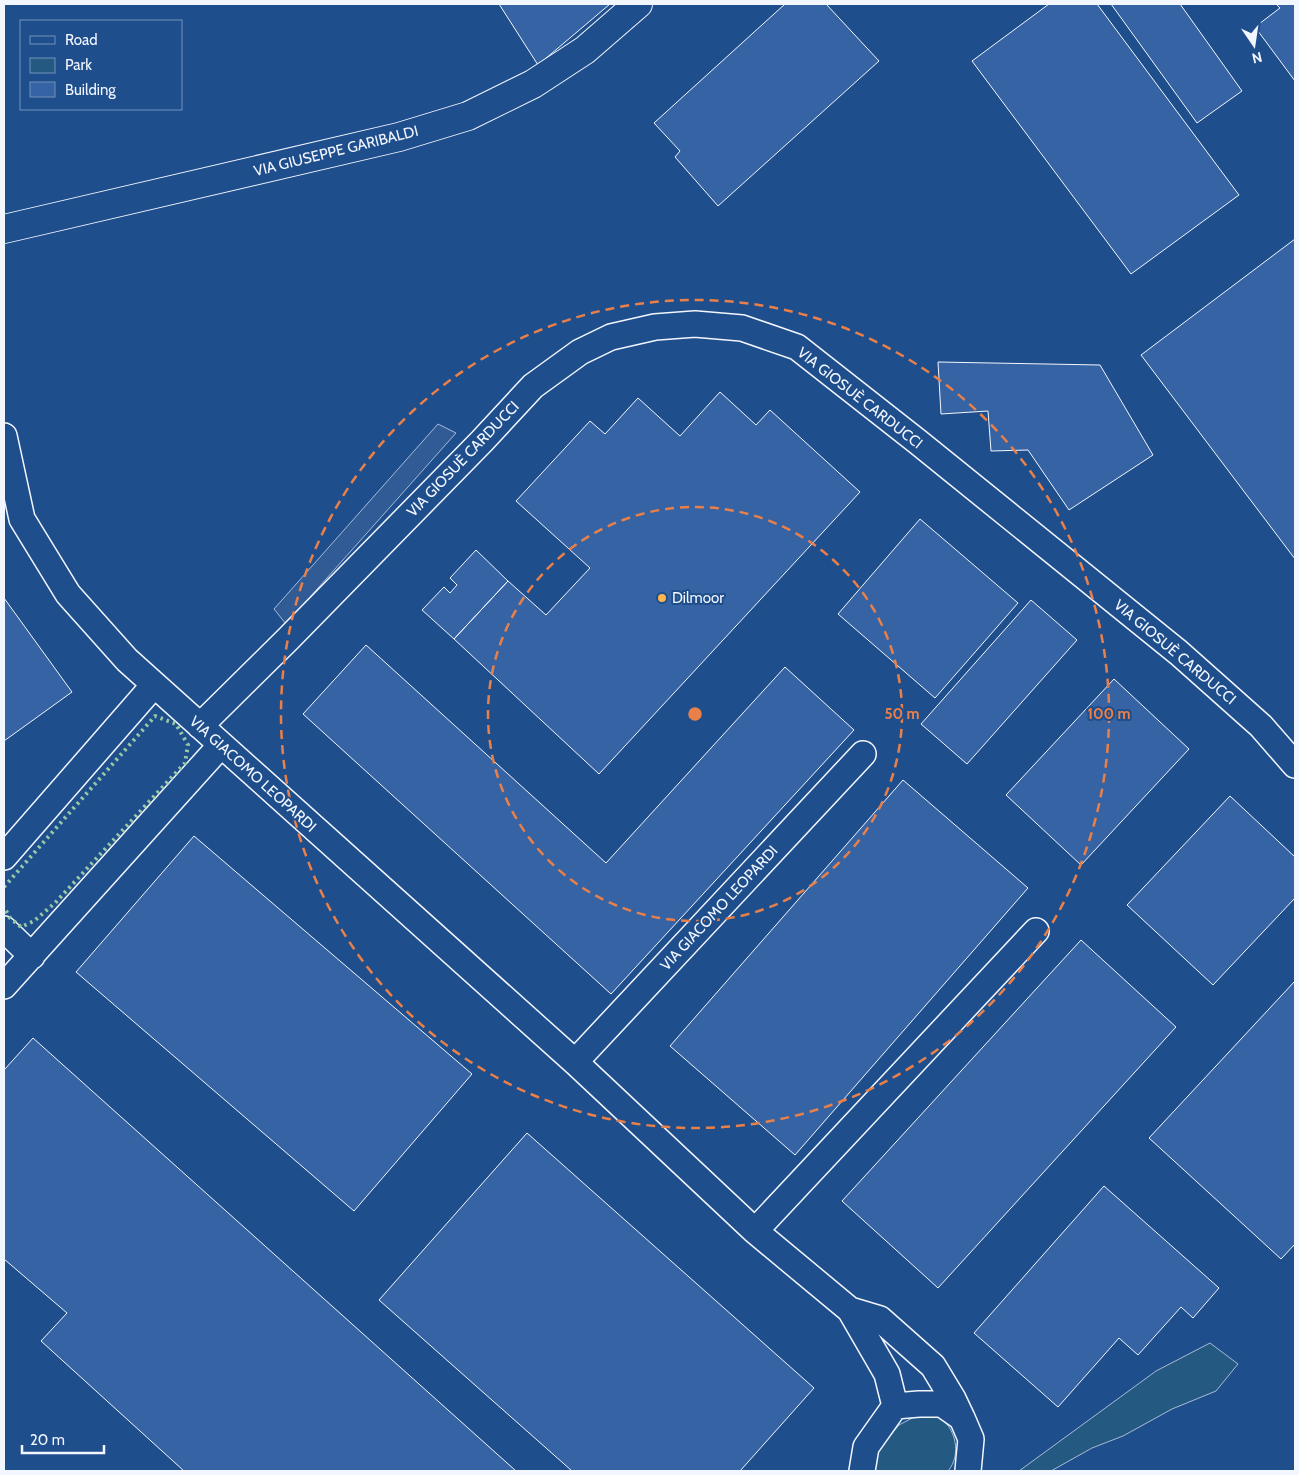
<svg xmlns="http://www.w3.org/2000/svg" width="1299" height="1475" font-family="Cabin,sans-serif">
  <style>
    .green { fill: #245a82; stroke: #a8bbd7 }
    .parking { fill: #305b95; stroke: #a8bbd7 }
    .building { fill: #3563a3; stroke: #f2f6ff }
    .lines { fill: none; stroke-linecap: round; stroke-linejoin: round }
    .street-casing { stroke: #f2f6ff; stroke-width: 28 }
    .secondary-casing { stroke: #f2f6ff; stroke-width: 30 }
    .street { stroke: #1f4e8c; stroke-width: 25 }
    .secondary { stroke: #1f4e8c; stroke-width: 28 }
    .hedge { stroke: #97c8a6; stroke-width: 4; stroke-dasharray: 2.5 4; stroke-linecap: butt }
    .ring { fill: none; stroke: #ea8049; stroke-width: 2.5; stroke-dasharray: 9 6 }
    .poi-dot { fill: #ffb74d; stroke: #1f4e8c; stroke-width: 2 }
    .labels { text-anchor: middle; stroke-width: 4; stroke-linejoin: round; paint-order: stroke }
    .street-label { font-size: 15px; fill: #f2f6ff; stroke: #1f4e8c }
    .poi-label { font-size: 15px; fill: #f2f6ff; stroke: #1f4e8c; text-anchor: start }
    .centre { fill: #ea8049; stroke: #1f4e8c; stroke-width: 2.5 }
    .ring-label { font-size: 15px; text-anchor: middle; font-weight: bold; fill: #ea8049; stroke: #1f4e8c; stroke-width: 4; stroke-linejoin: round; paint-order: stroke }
  </style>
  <rect width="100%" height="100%" fill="#1f4e8c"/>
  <!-- green -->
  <path class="green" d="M1210,1343L1238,1364L1216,1391L1172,1409L1123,1436L1092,1448L1051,1471H1019L1156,1371Z
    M918,1415C923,1415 933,1414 937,1416C956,1426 962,1455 948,1471H871L877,1451L899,1425Z"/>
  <!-- parking -->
  <path class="parking" d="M438,424L456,433L286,624L274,609Z"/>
  <!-- building -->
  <path class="building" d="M499,4H610L538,65Z
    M785,4H826L879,61L718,206L675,157L680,151L654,123Z
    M1049,4H1097L1239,195L1131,274L972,61Z
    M1111,4H1180L1242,91L1197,123Z
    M1276,4H1295V81L1255,27L1280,8Z
    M1295,239V559L1141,355Z
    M938,362L1100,365L1153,455L1069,510L1028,450L991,451L988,411L941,414Z
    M720,392L756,425L770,410L860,492L599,774L454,639L508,581L546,615L590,568L516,501L590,421L605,434L638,398L680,436Z
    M920,519L1018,603L935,698L838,614Z
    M476,550L508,581L454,639L422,610L444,587L450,593L457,585L450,578Z
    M4,598L72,692L4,741Z
    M1031,600L1077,640L967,764L921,724Z
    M366,645L606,863L785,667L854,730L611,994L303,714Z
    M1114,679L1189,749L1081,865L1006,795Z
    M903,780L1028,888L795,1155L670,1046Z
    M1230,796L1295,857V898L1213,985L1127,905Z
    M194,836L472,1074L354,1211L76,972Z
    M1081,940L1176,1027L938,1288L842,1201Z
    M1295,981V1244L1281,1259L1149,1138Z
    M33,1038L516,1471H184L41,1341L67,1313L4,1259V1070Z
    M527,1133L814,1388L740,1471H572L379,1300Z
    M1104,1186L1219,1288L1193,1318L1181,1307L1138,1355L1119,1338L1058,1407L974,1333Z"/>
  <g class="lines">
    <defs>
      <path id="street" d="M4,436L22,519L68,594L127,660L575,1062L755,1231L850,1310
        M200,726L288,639L482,441L533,386L580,352L611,337L655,327L695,324L742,328L797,347L918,442L1179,653L1261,726L1295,765
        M4,857L154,685
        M4,929L32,956
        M4,986L221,745
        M575,1062L863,754
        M755,1231L1036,931
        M895,1406L919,1404H942L962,1418L971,1439L968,1471
        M862,1471L866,1447L895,1406L887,1374L850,1310L880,1319L933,1366L953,1399L962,1418"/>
      <path id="secondary" d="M4,229L399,137L468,116L533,84L585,50L638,4"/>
    </defs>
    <!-- street casing -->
    <use href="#street" class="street-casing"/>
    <!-- secondary casing -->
    <use href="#secondary" class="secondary-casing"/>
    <!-- street -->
    <use href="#street" class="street"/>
    <!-- secondary -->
    <use href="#secondary" class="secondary"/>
    <!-- hedge -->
    <path class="hedge" d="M4,887L155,716L176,724L188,745L185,763L55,903L34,921L21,927L10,918L4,907"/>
  </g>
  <!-- distance rings -->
  <g class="ring">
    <circle cx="695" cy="714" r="207"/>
    <circle cx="695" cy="714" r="414"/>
  </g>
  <!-- markers -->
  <circle class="poi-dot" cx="662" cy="598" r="5"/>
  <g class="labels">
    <!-- street labels -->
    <g class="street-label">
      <text transform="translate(336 151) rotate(-14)" y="5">VIA GIUSEPPE GARIBALDI</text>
      <text transform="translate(860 398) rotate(38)" y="5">VIA GIOSUÈ CARDUCCI</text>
      <text transform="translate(463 459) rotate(-46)" y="5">VIA GIOSUÈ CARDUCCI</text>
      <text transform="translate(1175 652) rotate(40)" y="5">VIA GIOSUÈ CARDUCCI</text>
      <text transform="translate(253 774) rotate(42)" y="5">VIA GIACOMO LEOPARDI</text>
      <text transform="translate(719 908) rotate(-47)" y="5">VIA GIACOMO LEOPARDI</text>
    </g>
    <!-- poi labels -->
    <g class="poi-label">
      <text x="672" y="603">Dilmoor</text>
    </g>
  </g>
  <circle cx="695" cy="714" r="8" class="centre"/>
  <g class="ring-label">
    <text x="902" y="719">50 m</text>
    <text x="1109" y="719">100 m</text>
  </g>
  <!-- border -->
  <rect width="1299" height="1475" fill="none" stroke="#f2f6ff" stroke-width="10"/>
  <!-- legend -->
  <rect x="20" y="20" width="162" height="90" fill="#1f4e8c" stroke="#7391ba"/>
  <rect x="30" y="36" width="25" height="8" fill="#1f4e8c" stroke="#7391ba"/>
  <text x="65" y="45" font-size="15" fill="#f2f6ff">Road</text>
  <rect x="30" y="58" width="25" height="15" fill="#245a82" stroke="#7391ba"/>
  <text x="65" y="70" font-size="15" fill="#f2f6ff">Park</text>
  <rect x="30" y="82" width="25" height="15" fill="#3563a3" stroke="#7391ba"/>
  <text x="65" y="95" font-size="15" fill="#f2f6ff">Building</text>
  <!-- north arrow -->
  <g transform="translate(1254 45) rotate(167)" stroke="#1f4e8c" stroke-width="4" paint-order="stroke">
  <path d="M0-4L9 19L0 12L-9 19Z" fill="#f2f6ff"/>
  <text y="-8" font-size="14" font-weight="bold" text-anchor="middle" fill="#f2f6ff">N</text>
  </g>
  <!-- scale -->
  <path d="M22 1445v8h82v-8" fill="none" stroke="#f2f6ff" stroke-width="2.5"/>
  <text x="30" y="1445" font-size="15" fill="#f2f6ff" stroke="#1f4e8c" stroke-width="4" paint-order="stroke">20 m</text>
</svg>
